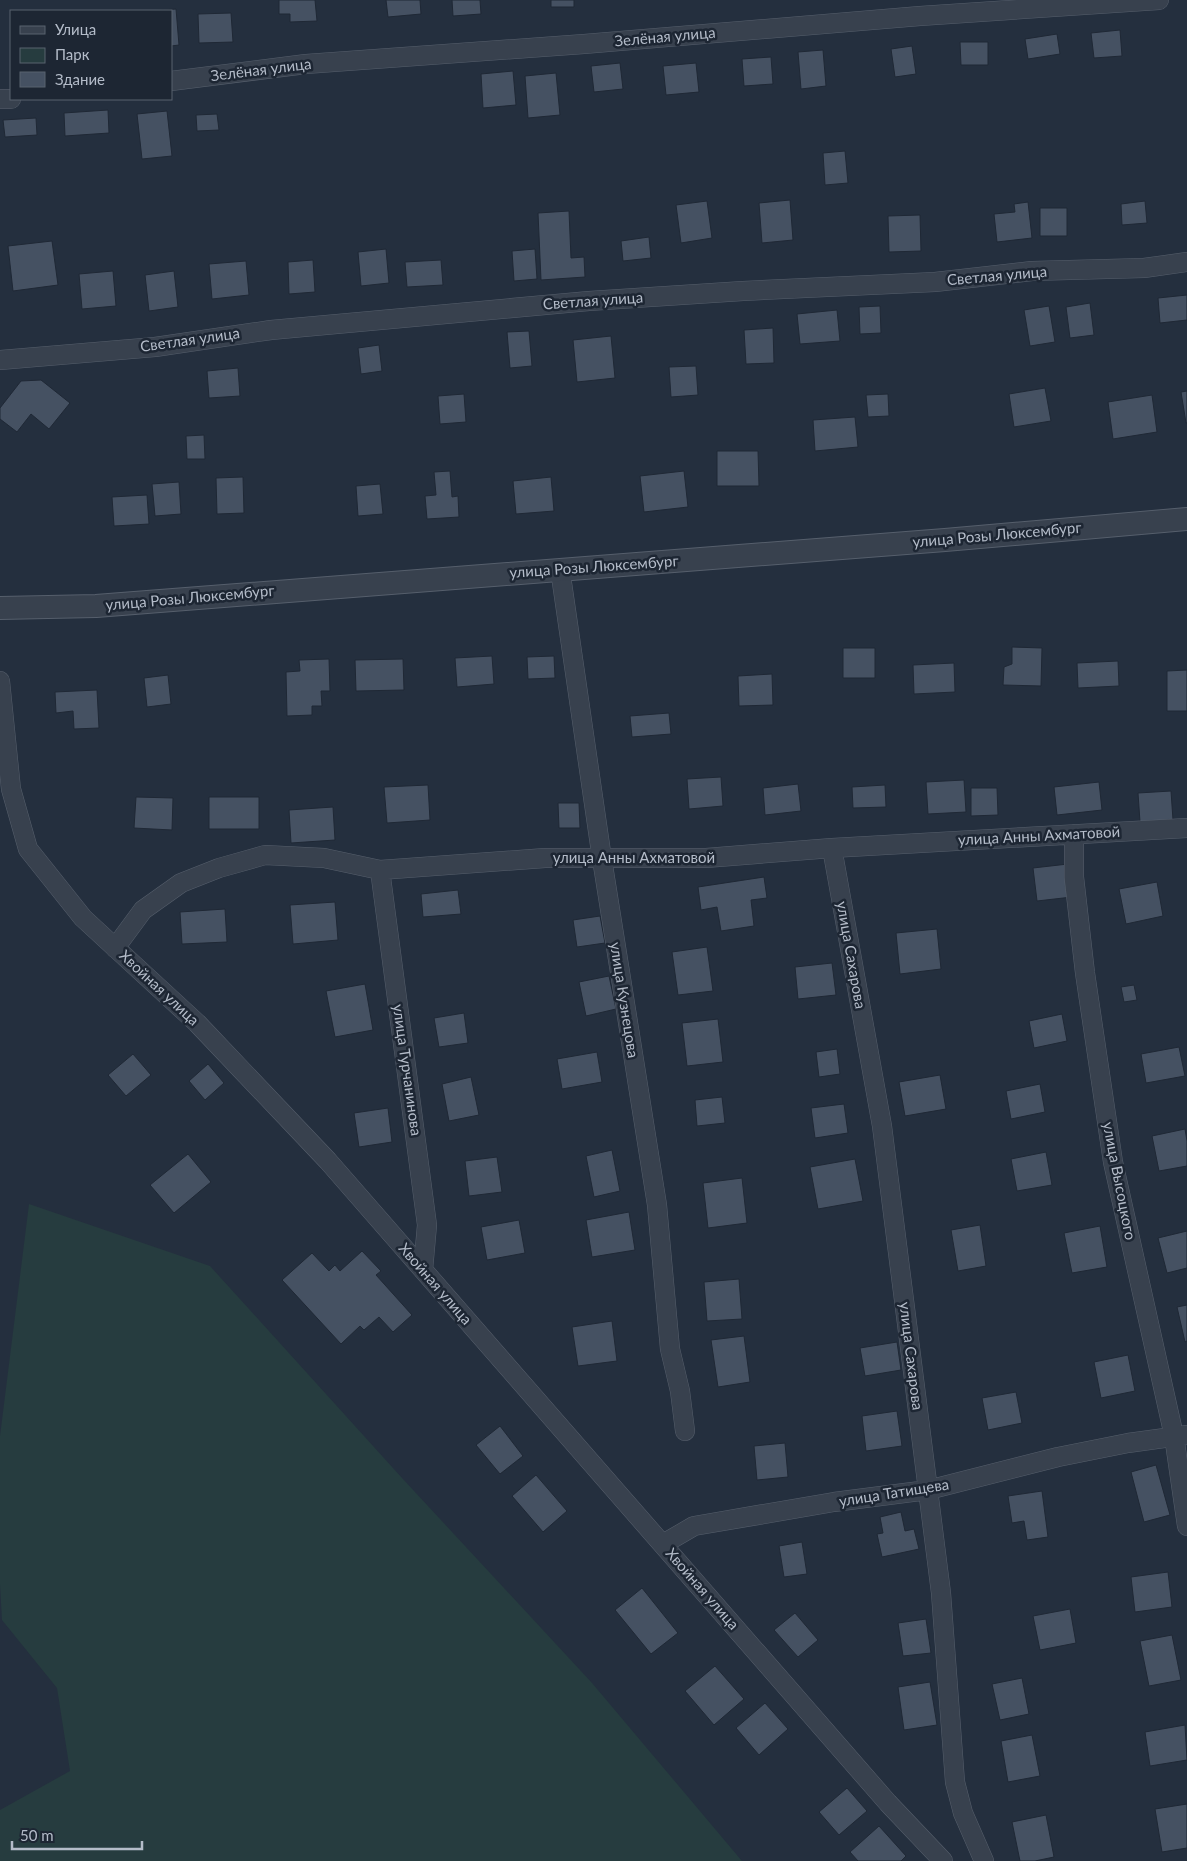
<svg xmlns="http://www.w3.org/2000/svg" width="1187" height="1861" font-family="Lato,sans-serif">
  <style>
    .green { fill: #263c3f }
    .building { fill: #455162; stroke: #1f2835 }
    .lines { fill: none; stroke-linecap: round; stroke-linejoin: round }
    .minor-casing { stroke: #565f6c; stroke-width: 20 }
    .tertiary-casing { stroke: #565f6c; stroke-width: 24 }
    .minor { stroke: #38414e; stroke-width: 19 }
    .tertiary { stroke: #38414e; stroke-width: 22 }
    .labels { text-anchor: middle; stroke-width: 5; stroke-linejoin: round; paint-order: stroke }
    .street-label { font-size: 15px; fill: #b4bcc9; stroke: #1d2633 }
  </style>
  <rect width="100%" height="100%" fill="#242f3e"/>
  <!-- green -->
  <path class="green" d="M29,1204L210,1266L402,1478L592,1683L742,1861H0V1810L70,1771L57,1688L2,1620L0,1584V1436Z"/>
  <!-- building -->
  <path class="building" d="M279,0H315L317,21L290,22V14H279Z
    M386,0H420L421,14L388,17Z
    M452,0H480L481,14L453,16Z
    M551,0H574V7H551Z
    M176,9L179,45L171,46V11H149Z
    M231,13L233,42L199,43L198,14Z
    M1120,30L1122,56L1094,58L1091,33Z
    M1057,34L1060,54L1028,59L1025,39Z
    M960,42H988V65H961Z
    M912,46L916,74L895,77L891,49Z
    M823,50L826,86L801,89L798,52Z
    M771,57L773,84L744,86L742,59Z
    M620,63L623,89L594,92L591,66Z
    M696,63L699,92L666,95L663,66Z
    M513,71L516,105L483,108L481,74Z
    M556,73L560,115L528,118L525,76Z
    M108,110L109,133L65,136L64,113Z
    M167,111L172,156L142,159L137,114Z
    M217,114L219,130L197,131L196,115Z
    M36,118L37,135L5,137L3,120Z
    M845,151L848,183L825,185L823,153Z
    M790,200L793,240L762,243L759,203Z
    M707,201L712,238L681,243L676,205Z
    M1145,201L1147,223L1122,225L1121,204Z
    M1028,202L1032,238L997,242L994,214L1015,212L1014,204Z
    M1040,208H1067V236H1040Z
    M569,211L571,258L584,257L585,277L541,280L538,213Z
    M920,215L921,251L889,252L888,216Z
    M649,237L651,258L623,261L621,241Z
    M52,241L58,285L13,291L8,246Z
    M386,249L389,283L361,286L358,252Z
    M535,249L537,279L514,281L512,251Z
    M313,260L315,292L289,294L288,262Z
    M441,260L443,285L407,287L405,262Z
    M246,261L249,295L212,299L209,264Z
    M113,271L116,306L82,309L79,274Z
    M174,271L178,307L149,311L145,275Z
    M1187,295V320L1160,323L1158,298Z
    M1090,303L1094,335L1070,338L1066,307Z
    M880,306L881,333L860,334L859,307Z
    M1049,306L1055,342L1030,346L1024,310Z
    M837,310L840,341L800,344L797,314Z
    M773,328L774,363L746,364L744,330Z
    M529,331L532,366L510,368L507,332Z
    M611,336L615,378L577,382L573,340Z
    M379,345L382,371L361,374L358,348Z
    M696,366L698,395L671,397L669,367Z
    M238,368L240,396L209,398L207,371Z
    M41,380L70,403L49,429L31,414L17,432L0,419V408L21,381Z
    M1045,388L1051,421L1014,427L1009,394Z
    M1187,391V423H1186L1181,392Z
    M464,394L466,422L440,424L438,396Z
    M888,394L889,416L868,417L866,395Z
    M1152,395L1157,432L1113,439L1108,402Z
    M855,417L858,447L815,451L813,420Z
    M204,435L205,459H187L186,436Z
    M717,451H758L759,486H717Z
    M450,471L452,497L458,496L459,517L427,519L425,496L436,495L434,472Z
    M684,471L688,507L644,512L640,476Z
    M243,477L244,513L217,514L216,478Z
    M551,477L554,511L516,514L513,481Z
    M179,482L181,514L155,516L152,484Z
    M380,484L383,514L358,516L356,486Z
    M147,495L149,524L114,526L112,497Z
    M1012,647L1042,648L1041,686L1003,685L1004,667L1012,664Z
    M843,648H875V678H843Z
    M492,656L494,684L457,687L455,658Z
    M554,656L555,678L528,679L527,657Z
    M329,659L330,691H321L322,706H312V715L287,716L286,672L300,671L299,660Z
    M403,659L404,690L356,691L355,660Z
    M1118,661L1119,686L1078,688L1077,663Z
    M954,663L955,692L914,694L913,665Z
    M1187,670V711H1167V671Z
    M772,674L773,705L739,706L738,676Z
    M168,675L171,704L147,707L144,678Z
    M97,690L99,728L74,729L73,711L56,713L55,692Z
    M669,713L671,734L632,737L630,716Z
    M721,777L723,806L689,809L687,779Z
    M964,780L966,812L928,814L926,782Z
    M1099,782L1102,810L1057,815L1054,787Z
    M798,784L801,811L765,815L763,788Z
    M428,785L430,820L387,823L384,787Z
    M885,785L886,807L853,808L852,787Z
    M971,788H997L998,815L971,816Z
    M1171,791L1173,820L1140,822L1138,793Z
    M136,797L173,798L172,830L134,828Z
    M209,797H259V829H209Z
    M558,803H579L580,828H559Z
    M333,807L335,840L291,843L289,810Z
    M1068,864L1072,897L1037,901L1033,868Z
    M764,877L767,898L751,900L754,926L721,931L717,907L701,910L698,887Z
    M1157,882L1163,916L1126,924L1119,889Z
    M458,890L461,914L423,917L421,894Z
    M335,902L338,940L293,944L290,905Z
    M225,909L227,942L182,944L180,912Z
    M600,916L605,943L577,947L573,920Z
    M937,929L941,969L900,974L896,933Z
    M707,947L713,991L678,995L672,952Z
    M832,963L836,995L798,999L795,967Z
    M609,976L616,1009L586,1016L579,982Z
    M365,984L373,1030L335,1037L326,991Z
    M1134,985L1137,1000L1124,1002L1121,987Z
    M464,1013L468,1043L439,1047L434,1018Z
    M1062,1014L1067,1041L1034,1048L1029,1021Z
    M718,1019L723,1062L687,1066L682,1023Z
    M1179,1047L1185,1076L1146,1083L1141,1054Z
    M837,1049L840,1074L819,1077L816,1052Z
    M597,1052L602,1082L562,1089L557,1059Z
    M133,1054L151,1075L126,1096L108,1075Z
    M208,1064L224,1083L205,1100L189,1081Z
    M940,1075L946,1109L905,1116L899,1082Z
    M471,1077L479,1115L449,1121L442,1084Z
    M1040,1084L1045,1112L1011,1119L1006,1091Z
    M722,1097L725,1123L697,1126L695,1100Z
    M844,1104L848,1133L815,1138L811,1108Z
    M388,1108L392,1142L359,1147L354,1113Z
    M1185,1129L1187,1141V1166L1159,1171L1152,1136Z
    M612,1150L620,1191L594,1197L586,1156Z
    M1046,1152L1052,1185L1017,1191L1011,1159Z
    M188,1154L211,1182L174,1213L150,1185Z
    M497,1157L502,1192L469,1196L465,1161Z
    M855,1159L863,1201L818,1209L810,1167Z
    M742,1178L747,1223L708,1228L703,1183Z
    M629,1212L635,1250L592,1257L586,1220Z
    M519,1220L525,1253L487,1260L481,1227Z
    M980,1225L986,1266L958,1271L951,1230Z
    M1100,1226L1107,1267L1072,1273L1064,1233Z
    M1187,1231V1268L1167,1273L1158,1238Z
    M362,1251L381,1271L376,1275L412,1315L393,1332L379,1317L364,1330L360,1326L341,1344L282,1280L312,1253L329,1271L335,1265L340,1271Z
    M739,1279L742,1319L707,1321L704,1282Z
    M1187,1305V1341L1185,1342L1177,1307Z
    M612,1321L617,1361L578,1366L572,1327Z
    M744,1336L750,1382L718,1387L711,1340Z
    M897,1342L901,1370L865,1376L860,1348Z
    M1128,1355L1135,1391L1101,1398L1094,1362Z
    M1016,1392L1022,1423L988,1430L982,1398Z
    M897,1411L902,1446L866,1451L862,1416Z
    M500,1426L523,1456L500,1474L476,1445Z
    M785,1443L788,1477L757,1480L754,1446Z
    M1156,1465L1170,1515L1144,1522L1131,1472Z
    M536,1475L567,1511L543,1532L512,1496Z
    M1042,1491L1048,1537L1027,1540L1024,1521L1012,1523L1008,1496Z
    M901,1512L905,1531L914,1529L919,1549L882,1557L877,1534L883,1533L880,1517Z
    M802,1542L807,1574L784,1577L779,1546Z
    M1168,1572L1172,1607L1135,1612L1131,1577Z
    M642,1588L678,1633L651,1654L615,1610Z
    M1070,1609L1076,1643L1040,1650L1033,1616Z
    M795,1613L818,1640L798,1657L774,1630Z
    M926,1619L931,1653L903,1656L898,1623Z
    M1172,1635L1181,1680L1149,1686L1140,1641Z
    M715,1666L744,1699L714,1725L685,1691Z
    M1022,1678L1029,1714L1000,1720L992,1684Z
    M930,1682L937,1725L904,1730L898,1687Z
    M765,1703L788,1729L759,1755L736,1728Z
    M1185,1725L1187,1760L1150,1766L1145,1732Z
    M1032,1735L1040,1776L1008,1782L1001,1741Z
    M847,1788L867,1811L839,1835L819,1812Z
    M1187,1804V1848L1162,1852L1155,1809Z
    M1046,1815L1054,1857L1035,1861H1020L1012,1822Z
    M879,1826L906,1856L901,1861H858L850,1852Z"/>
  <g class="lines">
    <defs>
      <path id="minor" d="M171,81L306,64L584,44L920,16L1159,0
        M0,99H11
        M0,360L155,347L271,330L589,301L743,291L935,282L1032,271L1144,268L1187,262
        M560,569L602,859L657,1205L670,1349L680,1391L685,1431
        M0,681L11,789L28,849L83,918L197,1023L328,1161L888,1803L943,1861
        M1074,834V877L1085,973L1113,1162L1174,1436L1187,1526
        M832,848L882,1126L941,1593L955,1782L963,1813L984,1861
        M380,870L427,1225L423,1270
        M115,948L143,910L181,883L219,868L265,855L324,858L380,870L545,858H706L832,848L1187,828
        M663,1544L694,1526L834,1502L928,1490L1058,1457L1128,1443L1187,1435"/>
      <path id="tertiary" d="M0,608L96,606L945,540L1187,519"/>
    </defs>
    <!-- minor casing -->
    <use href="#minor" class="minor-casing"/>
    <!-- tertiary casing -->
    <use href="#tertiary" class="tertiary-casing"/>
    <!-- minor -->
    <use href="#minor" class="minor"/>
    <!-- tertiary -->
    <use href="#tertiary" class="tertiary"/>
  </g>
  <g class="labels">
    <!-- street labels -->
    <g class="street-label">
      <text transform="translate(665 37) rotate(-5)" y="5">Зелёная улица</text>
      <text transform="translate(261 70) rotate(-7)" y="5">Зелёная улица</text>
      <text transform="translate(997 276) rotate(-5)" y="5">Светлая улица</text>
      <text transform="translate(593 301) rotate(-4)" y="5">Светлая улица</text>
      <text transform="translate(190 340) rotate(-8)" y="5">Светлая улица</text>
      <text transform="translate(997 535) rotate(-5)" y="5">улица Розы Люксембург</text>
      <text transform="translate(594 567) rotate(-4)" y="5">улица Розы Люксембург</text>
      <text transform="translate(190 598) rotate(-5)" y="5">улица Розы Люксембург</text>
      <text transform="translate(1039 836) rotate(-3)" y="5">улица Анны Ахматовой</text>
      <text x="634" y="863">улица Анны Ахматовой</text>
      <text transform="translate(851 955) rotate(80)" y="5">улица Сахарова</text>
      <text transform="translate(159 988) rotate(43)" y="5">Хвойная улица</text>
      <text transform="translate(624 1000) rotate(81)" y="5">улица Кузнецова</text>
      <text transform="translate(407 1070) rotate(82)" y="5">улица Турчанинова</text>
      <text transform="translate(1119 1181) rotate(79)" y="5">улица Высоцкого</text>
      <text transform="translate(435 1284) rotate(49)" y="5">Хвойная улица</text>
      <text transform="translate(911 1356) rotate(83)" y="5">улица Сахарова</text>
      <text transform="translate(894 1493) rotate(-9)" y="5">улица Татищева</text>
      <text transform="translate(702 1589) rotate(49)" y="5">Хвойная улица</text>
    </g>
  </g>
  <!-- legend -->
  <rect x="10" y="10" width="162" height="90" fill="#1d2633" stroke="#59626f"/>
  <rect x="20" y="26" width="25" height="8" fill="#38414e" stroke="#59626f"/>
  <text x="55" y="35" font-size="15" fill="#b4bcc9">Улица</text>
  <rect x="20" y="48" width="25" height="15" fill="#263c3f" stroke="#59626f"/>
  <text x="55" y="60" font-size="15" fill="#b4bcc9">Парк</text>
  <rect x="20" y="72" width="25" height="15" fill="#455162" stroke="#59626f"/>
  <text x="55" y="85" font-size="15" fill="#b4bcc9">Здание</text>
  <!-- scale -->
  <path d="M12 1841v8h130v-8" fill="none" stroke="#b4bcc9" stroke-width="2.5"/>
  <text x="20" y="1841" font-size="15" fill="#b4bcc9" stroke="#1d2633" stroke-width="4" paint-order="stroke">50 m</text>
</svg>
